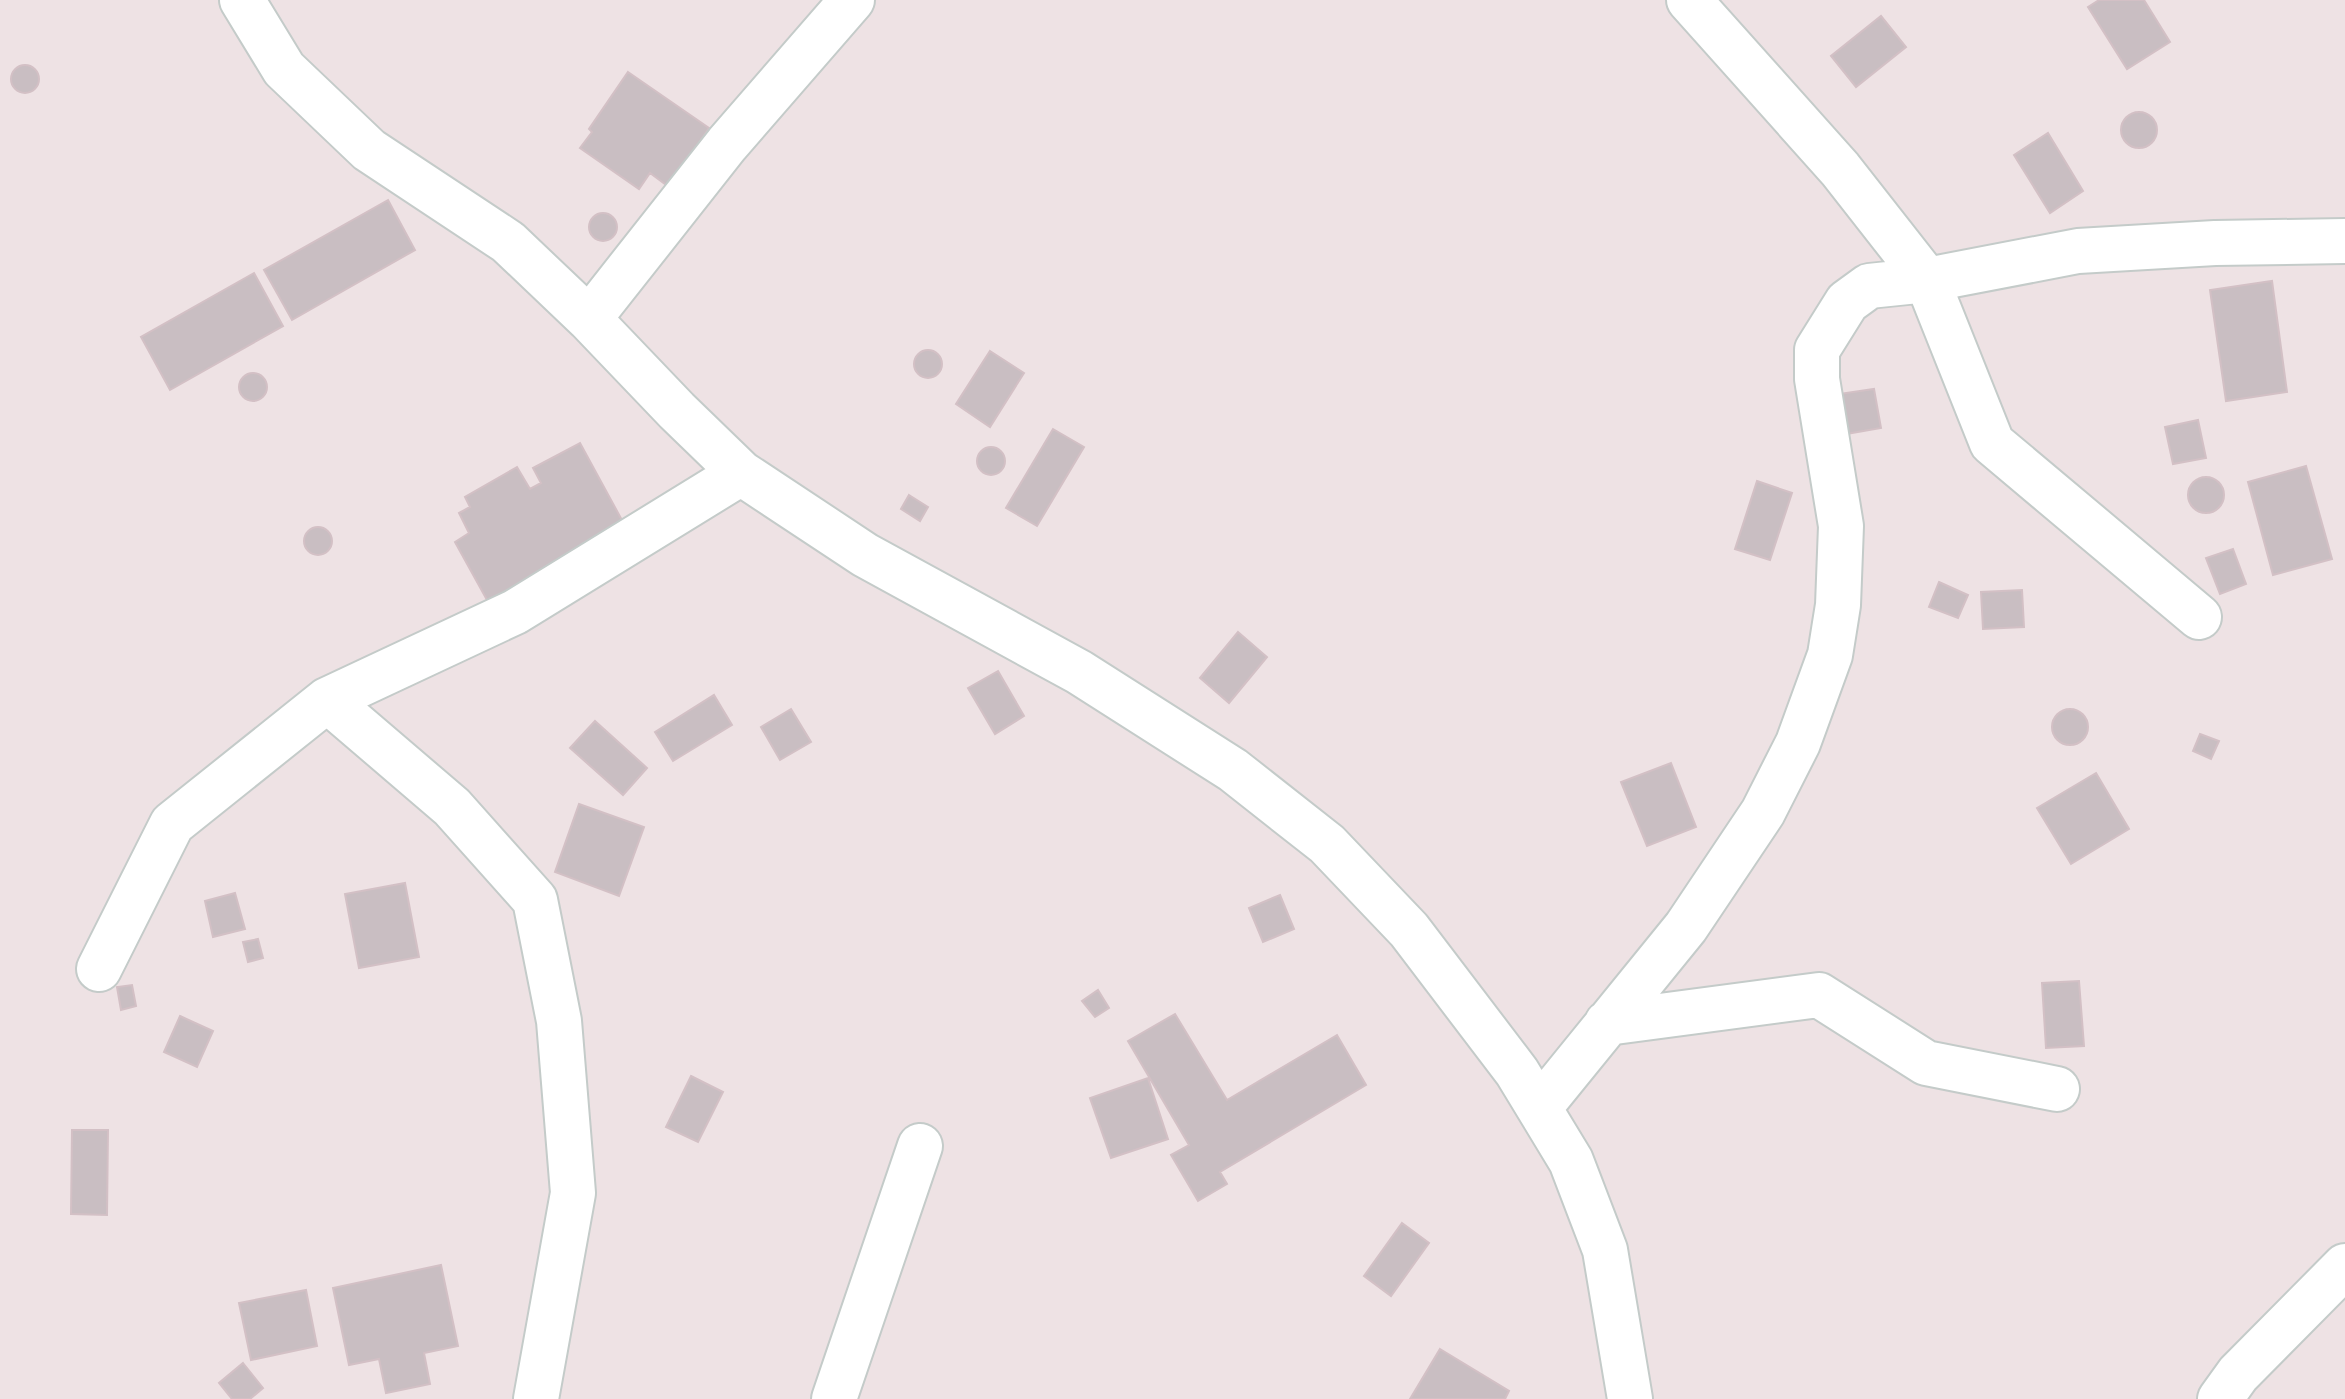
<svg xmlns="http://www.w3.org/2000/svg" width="2345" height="1399" font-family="'Varela Round',sans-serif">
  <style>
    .building { fill: #c9bec2; stroke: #d3c0c5; stroke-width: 2 }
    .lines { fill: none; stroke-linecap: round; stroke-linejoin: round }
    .minor-casing { stroke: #c4cbc9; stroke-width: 48 }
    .minor { stroke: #fff; stroke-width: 44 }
  </style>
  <rect width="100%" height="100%" fill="#eee2e4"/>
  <!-- building -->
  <path class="building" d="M2099,0H2144L2170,42L2127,69L2088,7Z
    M1881,16L1906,47L1856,87L1831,56Z
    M11 79a14 14 0 1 1 28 0a14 14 0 1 1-28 0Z
    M628,72L709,128L669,187L650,173L639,189L580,148L592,132L589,129Z
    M2121 130a18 18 0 1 1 36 0a18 18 0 1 1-36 0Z
    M2048,133L2083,191L2050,213L2014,155Z
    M388,200L415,250L292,320L264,270Z
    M589 227a14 14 0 1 1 28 0a14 14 0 1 1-28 0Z
    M254,273L283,326L170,390L141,337Z
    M2272,281L2287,392L2226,401L2210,290Z
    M914 364a14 14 0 1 1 28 0a14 14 0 1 1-28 0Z
    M990,351L1024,373L990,427L956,404Z
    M239 387a14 14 0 1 1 28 0a14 14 0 1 1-28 0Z
    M1874,389L1881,428L1846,434L1839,394Z
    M2198,420L2206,458L2173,464L2165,427Z
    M1053,429L1084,447L1037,526L1006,508Z
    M580,443L623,522L590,540L597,552L493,611L455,542L469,533L459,513L470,507L465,497L517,467L530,489L541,483L533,468Z
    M977 461a14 14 0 1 1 28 0a14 14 0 1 1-28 0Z
    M2306,466L2332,559L2273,575L2248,482Z
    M2188 495a18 18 0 1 1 36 0a18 18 0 1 1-36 0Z
    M1757,481L1792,493L1770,560L1735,549Z
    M909,495L928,507L920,521L901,509Z
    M304 541a14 14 0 1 1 28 0a14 14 0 1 1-28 0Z
    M2233,549L2246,584L2220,594L2206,558Z
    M1939,582L1968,595L1958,618L1929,607Z
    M2022,590L2024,627L1983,629L1981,592Z
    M1238,632L1267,657L1229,703L1200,678Z
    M998,671L1024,716L995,734L968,688Z
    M714,695L732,725L673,761L655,732Z
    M2052 727a18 18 0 1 1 36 0a18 18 0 1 1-36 0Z
    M791,709L811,742L780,760L761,727Z
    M595,721L647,768L623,795L570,748Z
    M2200,734L2219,741L2211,759L2193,751Z
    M1671,763L1696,827L1647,846L1621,782Z
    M2096,773L2129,829L2071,864L2037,808Z
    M579,804L644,827L619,896L555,872Z
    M405,883L419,957L359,968L345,894Z
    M235,893L245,929L213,937L205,901Z
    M1280,895L1294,929L1263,942L1249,908Z
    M258,939L263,958L248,962L243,942Z
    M2079,981L2084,1046L2046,1048L2042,983Z
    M132,985L136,1006L121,1010L117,987Z
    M1098,990L1109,1008L1095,1017L1082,1001Z
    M1175,1014L1227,1100L1337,1035L1366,1085L1220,1172L1227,1184L1198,1201L1171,1155L1189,1145L1128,1041Z
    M180,1016L213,1031L197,1067L164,1052Z
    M691,1076L723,1092L698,1142L666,1127Z
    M1148,1078L1168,1139L1111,1158L1090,1098Z
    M72,1130H108L107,1215L71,1214Z
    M1402,1223L1429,1243L1391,1296L1364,1276Z
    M441,1265L458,1346L424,1353L430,1384L386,1393L379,1359L349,1365L333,1288Z
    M306,1290L317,1346L251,1360L239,1303Z
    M1440,1349L1509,1391L1505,1399H1410Z
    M243,1363L263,1388L250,1399H232L219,1383Z"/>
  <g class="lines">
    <defs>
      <path id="minor" d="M242,0L284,69L369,150L508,242L589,319L677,411L741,473L865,555L1079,672L1233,770L1327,844L1409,930L1517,1072L1571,1161L1605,1250L1630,1399
        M1689,0L1840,169L1927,280L1992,443L2199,617
        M589,319L727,144L852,0
        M327,700L452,807L535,900L559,1021L573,1193L536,1399
        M99,969L172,824L327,700L515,612L741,473
        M1607,1023L1819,995L1926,1063L2057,1089
        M1539,1108L1686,927L1763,812L1798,743L1830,655L1838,605L1841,526L1817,379V350L1847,302L1869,286L1927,280L2078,251L2215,243L2345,241
        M834,1399L920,1146
        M2220,1399L2238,1374L2345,1266"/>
    </defs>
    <!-- minor casing -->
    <use href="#minor" class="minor-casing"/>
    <!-- minor -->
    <use href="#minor" class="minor"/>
  </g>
</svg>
